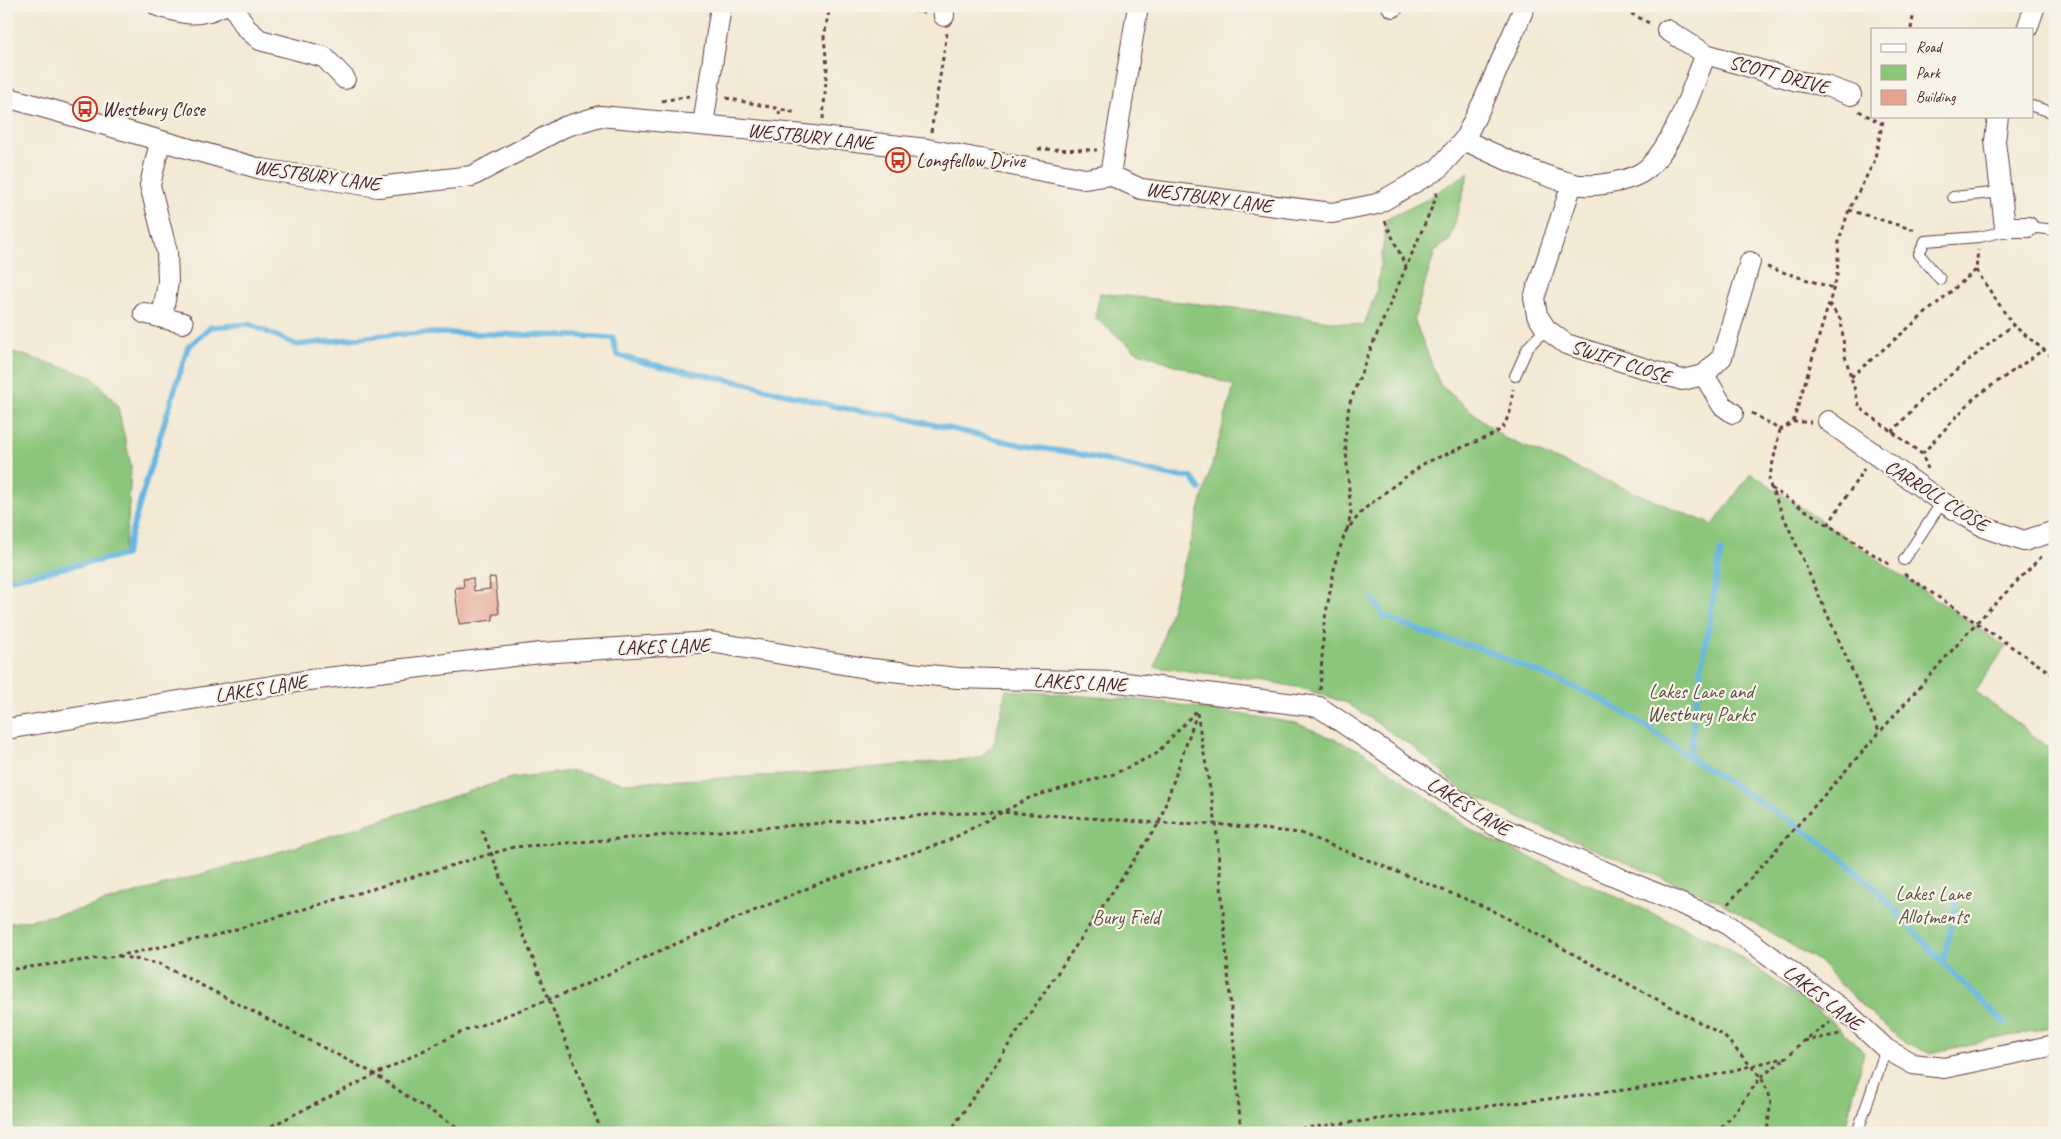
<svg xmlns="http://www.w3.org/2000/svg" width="2061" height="1139" font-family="Caveat,sans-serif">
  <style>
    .green { fill: #8cc67b; stroke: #6b7253 }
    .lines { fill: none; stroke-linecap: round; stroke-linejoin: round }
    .stream { stroke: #66b6e1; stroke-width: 5.5 }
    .building { fill: #e7a390 }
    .service-casing { stroke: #633d44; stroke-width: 12 }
    .minor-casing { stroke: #633d44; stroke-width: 22 }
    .path { stroke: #633d44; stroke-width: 3; stroke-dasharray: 4 4; stroke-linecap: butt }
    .service { stroke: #fff; stroke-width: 10 }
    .minor { stroke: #fff; stroke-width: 20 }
    .labels { text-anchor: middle; stroke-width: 4.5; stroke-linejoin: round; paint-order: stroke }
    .street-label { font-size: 20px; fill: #4a1f2b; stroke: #f7f3e8 }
    .poi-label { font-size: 20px; fill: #4a1f2b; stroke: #f7f3e8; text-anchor: start }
    .park-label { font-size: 20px; fill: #5e5143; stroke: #f7f3e8 }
  </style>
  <rect width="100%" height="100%" fill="#f7f3e8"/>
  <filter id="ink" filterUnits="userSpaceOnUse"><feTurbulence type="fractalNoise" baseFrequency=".02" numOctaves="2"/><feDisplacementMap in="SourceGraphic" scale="10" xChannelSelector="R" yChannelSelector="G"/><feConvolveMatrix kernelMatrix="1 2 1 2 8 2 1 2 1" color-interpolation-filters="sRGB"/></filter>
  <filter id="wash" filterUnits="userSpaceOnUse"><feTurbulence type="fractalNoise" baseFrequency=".0096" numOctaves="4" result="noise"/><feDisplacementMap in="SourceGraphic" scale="20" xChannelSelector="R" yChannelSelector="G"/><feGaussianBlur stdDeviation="1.12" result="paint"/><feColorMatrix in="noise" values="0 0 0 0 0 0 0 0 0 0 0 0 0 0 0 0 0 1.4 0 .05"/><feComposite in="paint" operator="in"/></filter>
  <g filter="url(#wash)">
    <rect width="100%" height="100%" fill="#f3e9d4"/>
    <!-- green -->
    <path class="green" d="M1469,172L1450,240L1435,251L1414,319L1440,385L1504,438L1713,525L1751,473L2006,647L1975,691L2055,752V1026L1930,1053L1906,1044L1862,1006L1818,961L1718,901L1519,818L1458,787L1416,749L1347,703L1301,688L1256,679L1155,667L1234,386L1136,351L1095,318L1100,293L1262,311L1364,326L1377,289L1387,219L1424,201Z
      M6,350L91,376L117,404L131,466L128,521L123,556L6,581Z
      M1006,690L1160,702L1296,723L1362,751L1476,833L1723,945L1828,1018L1864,1052L1844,1133H6V924L71,912L299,846L511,778L573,771L624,783L803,774L979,758L994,744Z"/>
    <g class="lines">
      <!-- stream -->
      <path class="stream" d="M6,580L125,555L148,475L188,347L211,327L249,324L297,345L385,335L436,333L581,336L613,338L617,355L650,364L739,382L837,407L896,416L1021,445L1074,453L1172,476L1191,477L1200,489
        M1373,599L1384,617L1440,638L1482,649L1599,698L1644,725L1690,758L1810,834L1840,857L1872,885L1943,963L2004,1023
        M1690,758L1694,715L1721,550
        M1943,963L1958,893"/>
    </g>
    <g id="blocks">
      <!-- building -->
      <path class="building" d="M495,577L499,614H493V620L459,624L455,588L464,587L463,579L473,578L474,591L490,589L489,578Z"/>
    </g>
  </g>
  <g filter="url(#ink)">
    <use href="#blocks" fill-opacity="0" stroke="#633d44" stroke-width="1"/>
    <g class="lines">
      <defs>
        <path id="service" d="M2032,106L2055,113
          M1953,197L2002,192
          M2028,227L2055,230
          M1940,279L1919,254L1925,241L1979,237L2002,232L2005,227
          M1515,376L1528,347L1546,329
          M1904,560L1942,502
          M1857,1133L1886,1049"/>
        <path id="minor" d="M158,6C183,14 197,18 222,6
          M233,6L246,28L260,40L324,57L345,79
          M943,6L944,16
          M1392,6L1393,7
          M2027,29L2035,6
          M1667,30L1706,54L1797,81L1826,86L1851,95
          M6,97L261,169L378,187L472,176L564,127L600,116L777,132L927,149L1085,179L1110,175L1141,189L1332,213L1377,204L1438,169L1464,140L1484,100L1525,6
          M1998,116L1995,141L2005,227H2028
          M703,125L721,6
          M1464,140C1498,156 1533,173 1570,183C1590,189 1635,182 1650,166C1677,138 1691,90 1706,54
          M160,142L150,185L167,252L168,282L162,318
          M1110,175L1138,6
          M1572,184L1534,298L1537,315L1546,329L1566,344L1682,380L1704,375L1722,357L1750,262
          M144,313L183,323
          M1704,375L1722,405L1733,413
          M1828,421L1942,502L1986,528L2024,541L2055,531
          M6,729L309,680L541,653L710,642L872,669L958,678L1118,682L1319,707L1494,825L1724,922L1846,1012L1886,1049L1913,1064L1944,1068L2055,1045"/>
      </defs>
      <!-- service casing -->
      <use href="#service" class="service-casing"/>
      <!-- minor casing -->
      <use href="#minor" class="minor-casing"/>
      <!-- path -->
      <path class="path" d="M881,6L925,13
        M1617,6L1651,24
        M1911,29L1915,6
        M726,98L780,109
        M662,101L690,96
        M1859,111L1882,124
        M779,115L780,109L797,113
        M823,119L827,67L824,37L830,6
        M931,132L947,33
        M1038,149L1097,150
        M1849,210L1911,229H1918
        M1385,221L1406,267
        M1767,267L1833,288
        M1976,270L2013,325L2055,359
        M1829,304L1841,320L1845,356L1860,408L1922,454L1928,469
        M1851,377L1976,270L1978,250
        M1752,413L1780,430L1793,422H1811
        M1793,422L1837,277L1839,240L1849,210L1874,162L1884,116
        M1780,430L1769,480L1771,488L1880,733
        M1892,432L1928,393L2013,325
        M1922,454L1974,398L2043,350
        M1771,488L1890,565
        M1828,525L1864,469
        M1347,530L1351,514L1345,439L1349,405L1368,355L1436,198L1437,190
        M1904,574L2055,676
        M1320,690L1324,624L1336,559L1346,531L1363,510L1392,487L1425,463L1492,435L1503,428L1510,412L1513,389
        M1197,713L1216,824L1241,1133
        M482,830L602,1133
        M1728,904L1977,622L2042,556
        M119,956L160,964L375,1074L414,1101L467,1133
        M6,970L117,956L213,936L514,847L940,814L1003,812L1159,823L1216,824L1300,833L1488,908L1723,1035L1761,1077L1771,1099L1767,1133
        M1804,1041L1840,1034V1032
        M257,1133L457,1034L571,991L659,951L820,883L946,842L1031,797L1114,774L1156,754L1198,709
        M949,1133L1159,823L1196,716
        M1262,1133L1682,1083L1787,1057L1802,1042L1830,1022
        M1716,1133L1731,1117L1761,1077L1785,1059"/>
      <!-- service -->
      <use href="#service" class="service"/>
      <!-- minor -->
      <use href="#minor" class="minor"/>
    </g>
  </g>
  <!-- icons -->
  <defs>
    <symbol id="bus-ring" viewBox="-11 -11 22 22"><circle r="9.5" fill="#f7f3e8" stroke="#c8321e" stroke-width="1.5"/><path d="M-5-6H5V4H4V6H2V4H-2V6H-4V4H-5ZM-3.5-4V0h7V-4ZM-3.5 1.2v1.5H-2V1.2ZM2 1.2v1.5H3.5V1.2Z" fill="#c8321e"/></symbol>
  </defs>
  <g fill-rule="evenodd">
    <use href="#bus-ring" x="71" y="95" width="28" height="28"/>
    <use href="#bus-ring" x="884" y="146" width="28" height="28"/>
  </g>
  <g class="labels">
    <!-- street labels -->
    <g class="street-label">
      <text transform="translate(1779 74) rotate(15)" y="7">SCOTT DRIVE</text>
      <text transform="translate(811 136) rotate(6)" y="7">WESTBURY LANE</text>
      <text transform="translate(317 175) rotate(8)" y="7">WESTBURY LANE</text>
      <text transform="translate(1209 197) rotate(8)" y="7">WESTBURY LANE</text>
      <text transform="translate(1621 361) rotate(18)" y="7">SWIFT CLOSE</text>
      <text transform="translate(1937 495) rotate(32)" y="7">CARROLL CLOSE</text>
      <text transform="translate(663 646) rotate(-2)" y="7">LAKES LANE</text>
      <text transform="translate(1080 682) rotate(3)" y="7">LAKES LANE</text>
      <text transform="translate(261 688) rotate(-9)" y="7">LAKES LANE</text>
      <text transform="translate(1469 806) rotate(32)" y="7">LAKES LANE</text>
      <text transform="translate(1823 997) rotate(38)" y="7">LAKES LANE</text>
    </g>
    <!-- poi labels -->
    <g class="poi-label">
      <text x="102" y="116">Westbury Close</text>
      <text x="916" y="167">Longfellow Drive</text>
    </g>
    <!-- park labels -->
    <g class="park-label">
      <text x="1701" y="698">Lakes Lane and<tspan x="1701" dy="23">Westbury Parks</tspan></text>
      <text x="1933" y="900">Lakes Lane<tspan x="1933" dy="23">Allotments</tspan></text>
      <text x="1126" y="924">Bury Field</text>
    </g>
  </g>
  <!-- margin -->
  <rect width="2061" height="1139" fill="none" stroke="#f7f3e8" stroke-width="25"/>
  <!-- legend -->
  <rect x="1871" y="28" width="162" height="90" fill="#f7f3e8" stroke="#b29e9c"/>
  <rect x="1881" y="44" width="25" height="8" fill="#ffffff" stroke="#b29e9c"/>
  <text x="1916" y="52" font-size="15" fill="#4a1f2b">Road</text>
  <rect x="1881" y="65" width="25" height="15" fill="#8cc67b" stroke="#b29e9c"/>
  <text x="1916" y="78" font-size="15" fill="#4a1f2b">Park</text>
  <rect x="1881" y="90" width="25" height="15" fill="#e7a390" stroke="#b29e9c"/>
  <text x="1916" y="102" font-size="15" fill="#4a1f2b">Building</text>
</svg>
